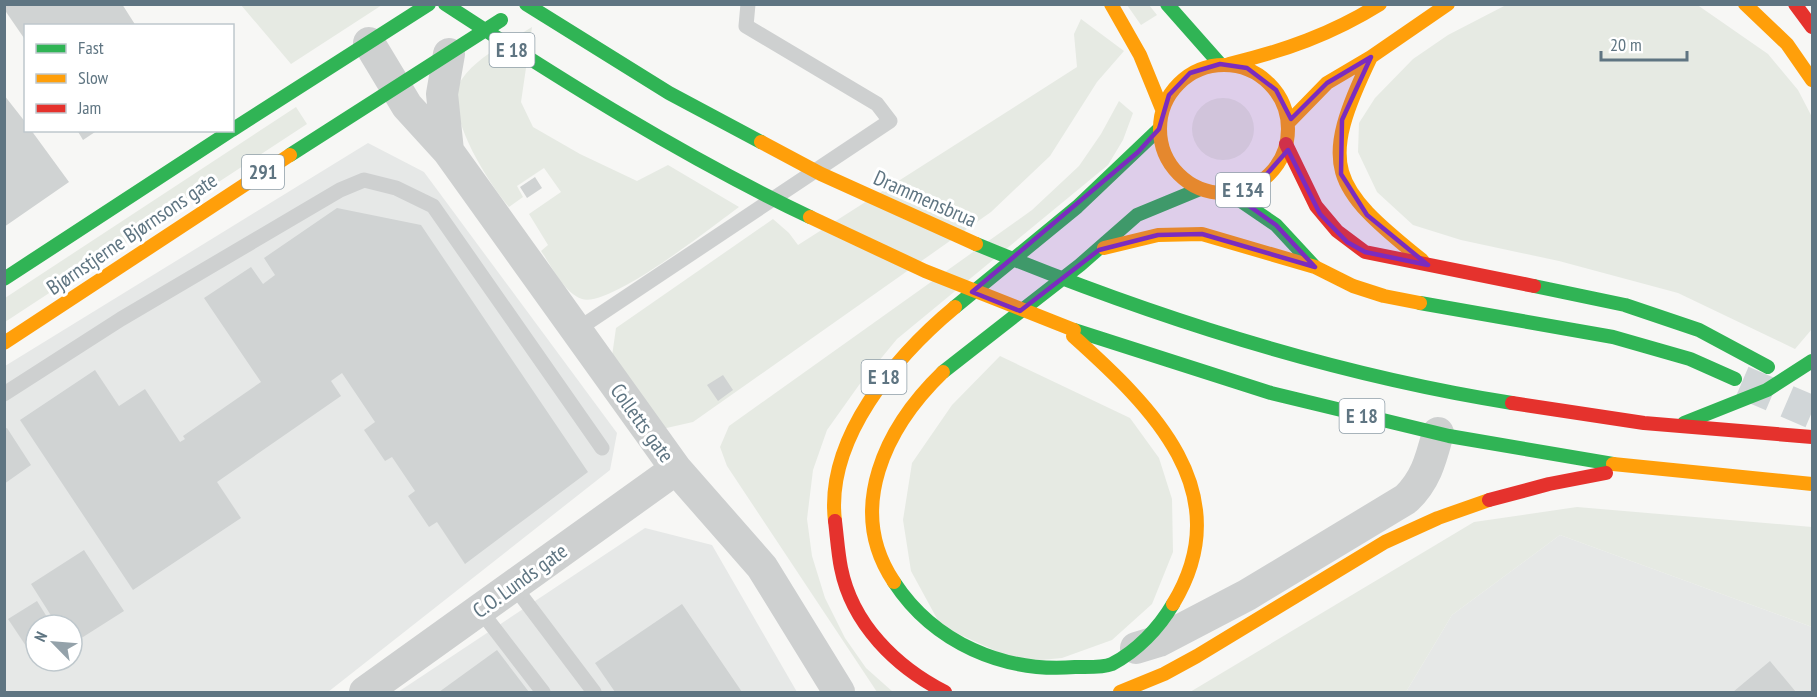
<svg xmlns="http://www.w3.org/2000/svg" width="1817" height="697" font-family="'PT Sans Narrow',sans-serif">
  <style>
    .built { fill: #e6e8e7; fill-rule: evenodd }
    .green { fill: #e6eae3 }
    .building { fill: #d0d3d3 }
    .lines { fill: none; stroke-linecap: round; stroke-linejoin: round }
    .highway-tunnel { stroke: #d1d6d8; stroke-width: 33; stroke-dasharray: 33 16; stroke-linecap: butt }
    .lane { stroke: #ced0d0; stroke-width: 15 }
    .street { stroke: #ced0d0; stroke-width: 32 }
    .fast { stroke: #30b455; stroke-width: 14 }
    .slow { stroke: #ff9f0a; stroke-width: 14 }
    .jam { stroke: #e5322d; stroke-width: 14 }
    .marked { fill: #7b2cbf; fill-opacity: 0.2; stroke: #7b2cbf; stroke-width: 4.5; stroke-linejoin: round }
    .labels { text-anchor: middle; stroke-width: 6; stroke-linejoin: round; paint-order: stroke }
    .shield { fill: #fff; stroke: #8f9ea8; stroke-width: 1.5 }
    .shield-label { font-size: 20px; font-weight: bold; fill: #5f7582 }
    .street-label { font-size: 21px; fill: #5f7582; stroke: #fff }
  </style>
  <rect width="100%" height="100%" fill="#f7f7f5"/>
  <!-- built -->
  <path class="built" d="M368,143L424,172L617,433L610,470L328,692H5V366ZM36,625H72V661H36Z
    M645,528L712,545L797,692H398Z
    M1560,535L1812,627V692H1406L1452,615Z"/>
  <!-- green -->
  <path class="green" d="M1696,4L1768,54L1798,90L1812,117V329L1795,349L1678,293L1559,261L1461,240L1413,225L1377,192L1358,152L1359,123L1375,98L1413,59L1448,35L1506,5Z
    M241,5H382L291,64Z
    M1127,5H1149L1157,15L1141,25Z
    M1081,19L1124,51L1097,82L1050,156L991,212L693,422L662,429L612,356L616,328L773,219L789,233L798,245L1077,67L1074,34Z
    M532,27L521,102L533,127L580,154L637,181L668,165L739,207C713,226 610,308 582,299C564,293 551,265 541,251L548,245L529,214L561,192L544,168L517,186L523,197L509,207C489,184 440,109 462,79C478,56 509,42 532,27Z
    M1192 129a31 31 0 1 1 62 0a31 31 0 1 1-62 0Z
    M1119,101L1133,113L1123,140L1108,165L897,339L859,385L827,430L813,470L807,519L812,556L825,598L845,638L866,668L893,692H877L727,466L720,447L729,426L1032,210L1079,166L1101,134Z
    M296,107L307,124L5,322V298Z
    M1000,356L1130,418L1159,458L1172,499L1173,552L1152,604L1112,640L1062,658L1020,662L941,626L911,571L903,520L912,463L952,405Z
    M1577,507L1812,527V627L1560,535L1452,615L1406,692H1190L1474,522Z"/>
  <!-- building -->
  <path class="building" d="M4,4H122L136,26H26V41L4,9Z
    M4,95L26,123V130H31L69,182L4,227Z
    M77,130H98L83,140Z
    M535,177L542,188L527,198L520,187Z
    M337,208L421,225L588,472L465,564L437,522L429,527L408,496L415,491L392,457L385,461L364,430L375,422L342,373L331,381L341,396L217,482L241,518L133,590L20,420L95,370L119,406L145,389L180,442L185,439L183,436L261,382L204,298L251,267L263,284L275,275L264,258Z
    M723,375L733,390L718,401L707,385Z
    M7,428L31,465L4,484V429Z
    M84,550L124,611L72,644V625H57L31,584Z
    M37,601L52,625H36V661L8,619Z
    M682,604L742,692H615L595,663Z
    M497,650L529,692H439Z
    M1770,661L1796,692H1733Z"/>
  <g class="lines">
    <!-- highway-tunnel -->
    <path class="highway-tunnel" d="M1742,382L1812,412"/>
    <!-- lane -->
    <path class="lane" d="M575,331L890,121L877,104L746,26L748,4
      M4,394L121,319L340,190L364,180L396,188L433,206L602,448
      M514,586L594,692
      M480,610L543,692"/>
    <!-- street -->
    <path class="street" d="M369,43L407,106L448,151L676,469L762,567L839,692
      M448,151L442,94L449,54
      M1136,648L1159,641L1247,595L1406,499C1426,480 1431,459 1438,433
      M365,692L676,469"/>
    <!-- fast -->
    <path class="fast" d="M445,4C563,81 682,156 810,217
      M526,4L669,93L761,142
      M1167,4L1220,64
      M232,130L429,4
      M290,155L501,20
      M1229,193L1276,225L1314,266
      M976,244C1147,315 1329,374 1512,403
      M4,279L232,130
      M1534,286L1625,305L1699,330L1768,367
      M1420,303L1613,337L1690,359L1735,379
      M955,307L1077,207L1159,129
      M1074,330L1271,393L1449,436L1613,464
      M943,372L1080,265L1137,215L1200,189
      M1684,423L1767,390L1812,361
      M894,582C934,643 1004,673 1075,667C1086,667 1102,668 1112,664C1137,651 1159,628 1173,604"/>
    <!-- slow -->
    <path class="slow" d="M1111,4L1140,55L1162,109
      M1745,4L1787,44L1812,80
      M1371,57C1318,167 1330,186 1422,260
      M1229,64C1284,51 1332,34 1380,4
      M1160 129a64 64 0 1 1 128 0a64 64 0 1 1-128 0Z
      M1288,123L1327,83L1371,57L1448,4
      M761,142L821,174L976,244
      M810,217L925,271L1074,330
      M1104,248L1158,235L1202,234L1315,267L1353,286L1384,296L1420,303
      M1073,336C1151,406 1241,492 1173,604
      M4,343L290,155
      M1613,464L1812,484
      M835,521C825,439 896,356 955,307
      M894,582C845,509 886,427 943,372
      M1120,692L1164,674L1197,656L1385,542L1438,518L1489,500"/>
    <!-- jam -->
    <path class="jam" d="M1795,4L1812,27
      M1286,144L1316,206L1337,231L1365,252L1534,286
      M1512,403L1644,423L1812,437
      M1489,500L1549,484L1606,473
      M835,521C837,537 838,553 841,568C852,624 896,667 945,692"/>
  </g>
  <!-- marked area -->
  <path class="marked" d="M1371,57L1342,120L1341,174L1367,215L1428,265L1365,252L1347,242L1320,214L1288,150L1259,183L1234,195L1276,225L1315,267L1202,234L1158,235L1099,250L1020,311L972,292L1138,152L1159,129L1169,95L1190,73L1220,64L1247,68L1276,90L1291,119L1327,83Z"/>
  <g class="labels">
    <!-- shield labels -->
    <g class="shield">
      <rect x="489.5" y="33" width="45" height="34" rx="4.5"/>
      <rect x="242" y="155" width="42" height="34" rx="4.5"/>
      <rect x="1216" y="173" width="54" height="34" rx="4.5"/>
      <rect x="861.5" y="360" width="45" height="34" rx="4.5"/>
      <rect x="1339.5" y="399" width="45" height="34" rx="4.5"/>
    </g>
    <g class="shield-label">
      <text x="512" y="57">E 18</text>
      <text x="263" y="179">291</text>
      <text x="1243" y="197">E 134</text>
      <text x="884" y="384">E 18</text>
      <text x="1362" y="423">E 18</text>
    </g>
    <!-- street labels -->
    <g class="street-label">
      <text transform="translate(925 199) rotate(24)" y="7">Drammensbrua</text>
      <text transform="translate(132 234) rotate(-34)" y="7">Bjørnstjerne Bjørnsons gate</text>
      <text transform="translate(642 423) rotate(54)" y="7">Colletts gate</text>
      <text transform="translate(520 581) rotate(-36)" y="7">C.O. Lunds gate</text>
    </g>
  </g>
  <!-- border -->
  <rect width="1817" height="697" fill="none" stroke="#5f7582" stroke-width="12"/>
  <!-- legend -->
  <rect x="24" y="24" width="210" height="108" fill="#ffffff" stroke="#bfc8cd" stroke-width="1.5"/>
  <rect x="36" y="44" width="30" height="9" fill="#30b455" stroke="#bfc8cd" stroke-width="1.5"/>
  <text x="78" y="54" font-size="18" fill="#5f7582">Fast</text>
  <rect x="36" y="74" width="30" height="9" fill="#ff9f0a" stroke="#bfc8cd" stroke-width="1.5"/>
  <text x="78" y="84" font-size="18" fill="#5f7582">Slow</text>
  <rect x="36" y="104" width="30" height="9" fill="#e5322d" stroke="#bfc8cd" stroke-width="1.5"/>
  <text x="78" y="114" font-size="18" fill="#5f7582">Jam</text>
  <!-- north arrow -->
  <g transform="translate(54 643) rotate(295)"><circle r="28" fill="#ffffff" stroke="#bfc8cd" stroke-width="1.5"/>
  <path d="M0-4.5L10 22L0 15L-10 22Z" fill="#94a2aa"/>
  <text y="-9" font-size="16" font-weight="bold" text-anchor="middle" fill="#5f7582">N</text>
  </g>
  <!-- scale -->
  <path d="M1601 51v9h86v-9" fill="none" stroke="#5f7582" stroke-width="3"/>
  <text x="1610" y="51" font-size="18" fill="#5f7582" stroke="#ffffff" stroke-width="4.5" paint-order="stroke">20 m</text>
</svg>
